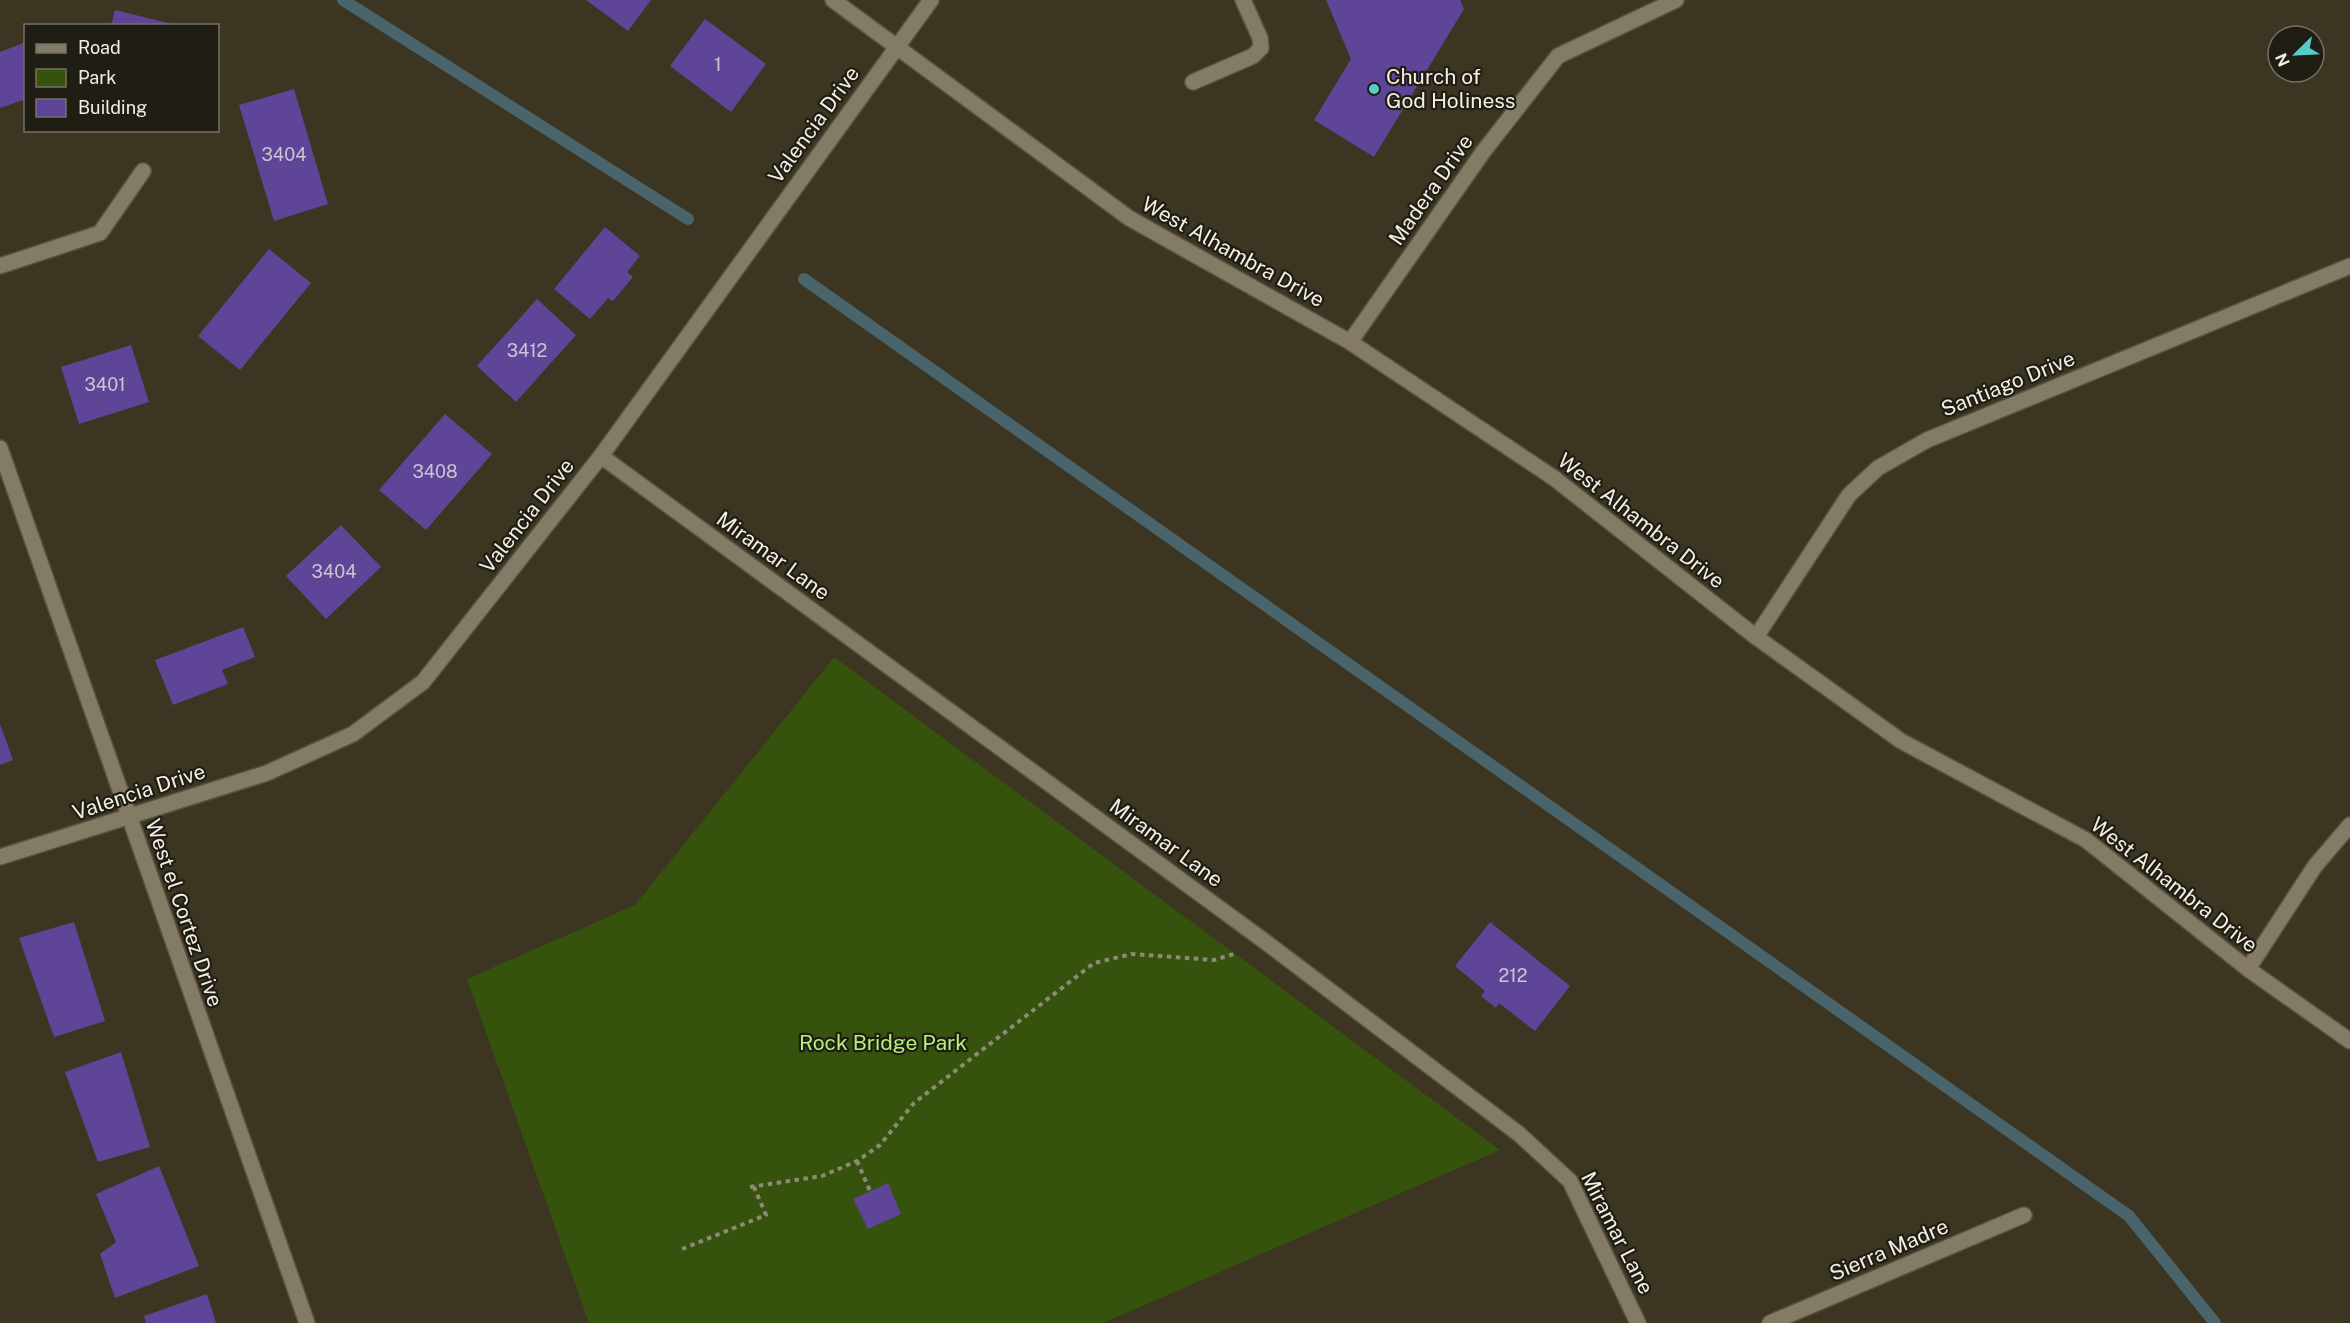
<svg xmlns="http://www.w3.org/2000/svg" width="2350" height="1323" font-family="'Public Sans',sans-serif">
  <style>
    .green { fill: #35530d }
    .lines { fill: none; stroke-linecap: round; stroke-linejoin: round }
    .stream { stroke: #49646a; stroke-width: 12 }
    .building { fill: #5f4597 }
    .service-casing { stroke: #595341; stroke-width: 18 }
    .minor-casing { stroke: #595341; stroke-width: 18 }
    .path { stroke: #8f8978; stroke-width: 4; stroke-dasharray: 4.5 4.5; stroke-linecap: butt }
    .service { stroke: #837b65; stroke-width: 15 }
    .minor { stroke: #837b65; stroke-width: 15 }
    .poi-dot { fill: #54cdc8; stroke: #201d14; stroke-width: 2 }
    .labels { text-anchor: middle; stroke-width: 4.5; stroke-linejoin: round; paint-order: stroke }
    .number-label { font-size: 18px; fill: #cec4cf }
    .poi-label { font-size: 21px; fill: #f3efe2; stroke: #201d14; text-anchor: start }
    .street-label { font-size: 21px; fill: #f3efe2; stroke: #201d14 }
    .park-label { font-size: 21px; fill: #b6ef7a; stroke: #201d14 }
  </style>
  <rect width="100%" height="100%" fill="#3c3521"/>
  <!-- green -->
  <path class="green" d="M834,657L1500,1150L1103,1323H589L467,979L635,905Z"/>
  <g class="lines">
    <!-- stream -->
    <path class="stream" d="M343,0L688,219
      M804,279L2129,1216L2215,1323"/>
  </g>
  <!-- building -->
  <path class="building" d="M586,0H651L628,31Z
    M1326,0H1460L1464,9L1374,157L1314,120L1351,59Z
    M115,10L176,25V26H111Z
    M705,19L766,64L731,112L670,66Z
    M26,42V99L0,108V52Z
    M294,89L328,204L274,221L239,105Z
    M605,227L640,256L627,272L633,277L613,301L608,298L590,319L554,289Z
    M269,249L311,283L240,370L198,336Z
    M537,299L576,335L516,402L477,366Z
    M131,345L149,402L79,424L61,367Z
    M445,414L492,454L426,530L379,490Z
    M341,525L381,567L326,619L286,576Z
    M243,627L255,657L222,670L228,684L173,705L155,660Z
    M0,724L13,760L0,765Z
    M74,922L105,1021L54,1037L19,938Z
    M1490,922L1570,986L1535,1031L1499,1003L1496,1008L1481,996L1485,991L1455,966Z
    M121,1052L150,1147L98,1162L65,1072Z
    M159,1166L199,1266L115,1298L100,1254L116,1242L96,1194Z
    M888,1183L901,1214L868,1229L853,1199Z
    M207,1294L216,1323H146L144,1316Z"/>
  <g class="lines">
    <defs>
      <path id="service" d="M1193,82L1253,56L1261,48L1260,38L1243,0"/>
      <path id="minor" d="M833,0L1129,218L1350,342L1554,478L1756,637L1901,741L2086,840L2248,969L2350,1041
        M0,266L100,233L143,171
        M1350,342L1483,152L1558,56L1676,0
        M0,448L307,1323
        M601,456L1267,943L1519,1134L1570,1181L1638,1323
        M1756,637L1849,495L1878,468L1927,440L2350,266
        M0,857L267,773L353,734L423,682L601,456L931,0
        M2248,969L2315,866L2350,825
        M1770,1323L2024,1215"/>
    </defs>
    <!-- service casing -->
    <use href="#service" class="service-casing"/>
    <!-- minor casing -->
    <use href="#minor" class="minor-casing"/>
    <!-- path -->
    <path class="path" d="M857,1161L870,1191
      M750,1187L822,1176L857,1161L880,1145L914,1103L1094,963L1132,954L1214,960L1234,954
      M682,1249L766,1215L754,1187"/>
    <!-- service -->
    <use href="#service" class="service"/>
    <!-- minor -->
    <use href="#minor" class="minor"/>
  </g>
  <!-- markers -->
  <circle class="poi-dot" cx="1374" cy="89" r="6"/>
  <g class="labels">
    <!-- number labels -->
    <g class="number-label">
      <text x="718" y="71">1</text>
      <text x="284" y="161">3404</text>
      <text x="527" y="357">3412</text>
      <text x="105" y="391">3401</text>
      <text x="435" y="478">3408</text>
      <text x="334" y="578">3404</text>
      <text x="1513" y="982">212</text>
    </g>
    <!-- poi labels -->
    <g class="poi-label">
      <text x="1386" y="84">Church of<tspan x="1386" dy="24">God Holiness</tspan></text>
    </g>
    <!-- street labels -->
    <g class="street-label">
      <text transform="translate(814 125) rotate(-54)" y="7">Valencia Drive</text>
      <text transform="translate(1431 190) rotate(-55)" y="7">Madera Drive</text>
      <text transform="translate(1233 252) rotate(29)" y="7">West Alhambra Drive</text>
      <text transform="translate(2008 384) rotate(-22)" y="7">Santiago Drive</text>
      <text transform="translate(527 516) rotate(-52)" y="7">Valencia Drive</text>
      <text transform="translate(1641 521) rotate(38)" y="7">West Alhambra Drive</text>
      <text transform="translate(773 556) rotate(36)" y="7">Miramar Lane</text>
      <text transform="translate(139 792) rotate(-18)" y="7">Valencia Drive</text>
      <text transform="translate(1166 843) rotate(36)" y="7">Miramar Lane</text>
      <text transform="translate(2174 885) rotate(38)" y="7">West Alhambra Drive</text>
      <text transform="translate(184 913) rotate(71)" y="7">West el Cortez Drive</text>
      <text transform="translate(1617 1233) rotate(63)" y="7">Miramar Lane</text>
      <text transform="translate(1889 1250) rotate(-23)" y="7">Sierra Madre</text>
    </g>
    <!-- park labels -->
    <g class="park-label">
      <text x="883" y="1050">Rock Bridge Park</text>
    </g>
  </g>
  <!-- legend -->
  <rect x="24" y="24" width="195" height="108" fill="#201d14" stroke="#747166" stroke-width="1.5"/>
  <rect x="36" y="44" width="30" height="9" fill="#837b65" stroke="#747166" stroke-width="1.5"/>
  <text x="78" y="54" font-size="18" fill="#f3efe2">Road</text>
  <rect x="36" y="69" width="30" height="18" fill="#35530d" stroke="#747166" stroke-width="1.5"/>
  <text x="78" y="84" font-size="18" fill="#f3efe2">Park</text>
  <rect x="36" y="99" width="30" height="18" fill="#5f4597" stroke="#747166" stroke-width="1.5"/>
  <text x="78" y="114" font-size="18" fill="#f3efe2">Building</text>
  <!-- north arrow -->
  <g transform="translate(2296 54) rotate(246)"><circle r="28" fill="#201d14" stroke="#747166" stroke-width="1.5"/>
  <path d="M0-4.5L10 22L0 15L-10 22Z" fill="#54cdc8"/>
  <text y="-9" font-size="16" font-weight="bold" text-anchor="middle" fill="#f3efe2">N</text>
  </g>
</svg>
